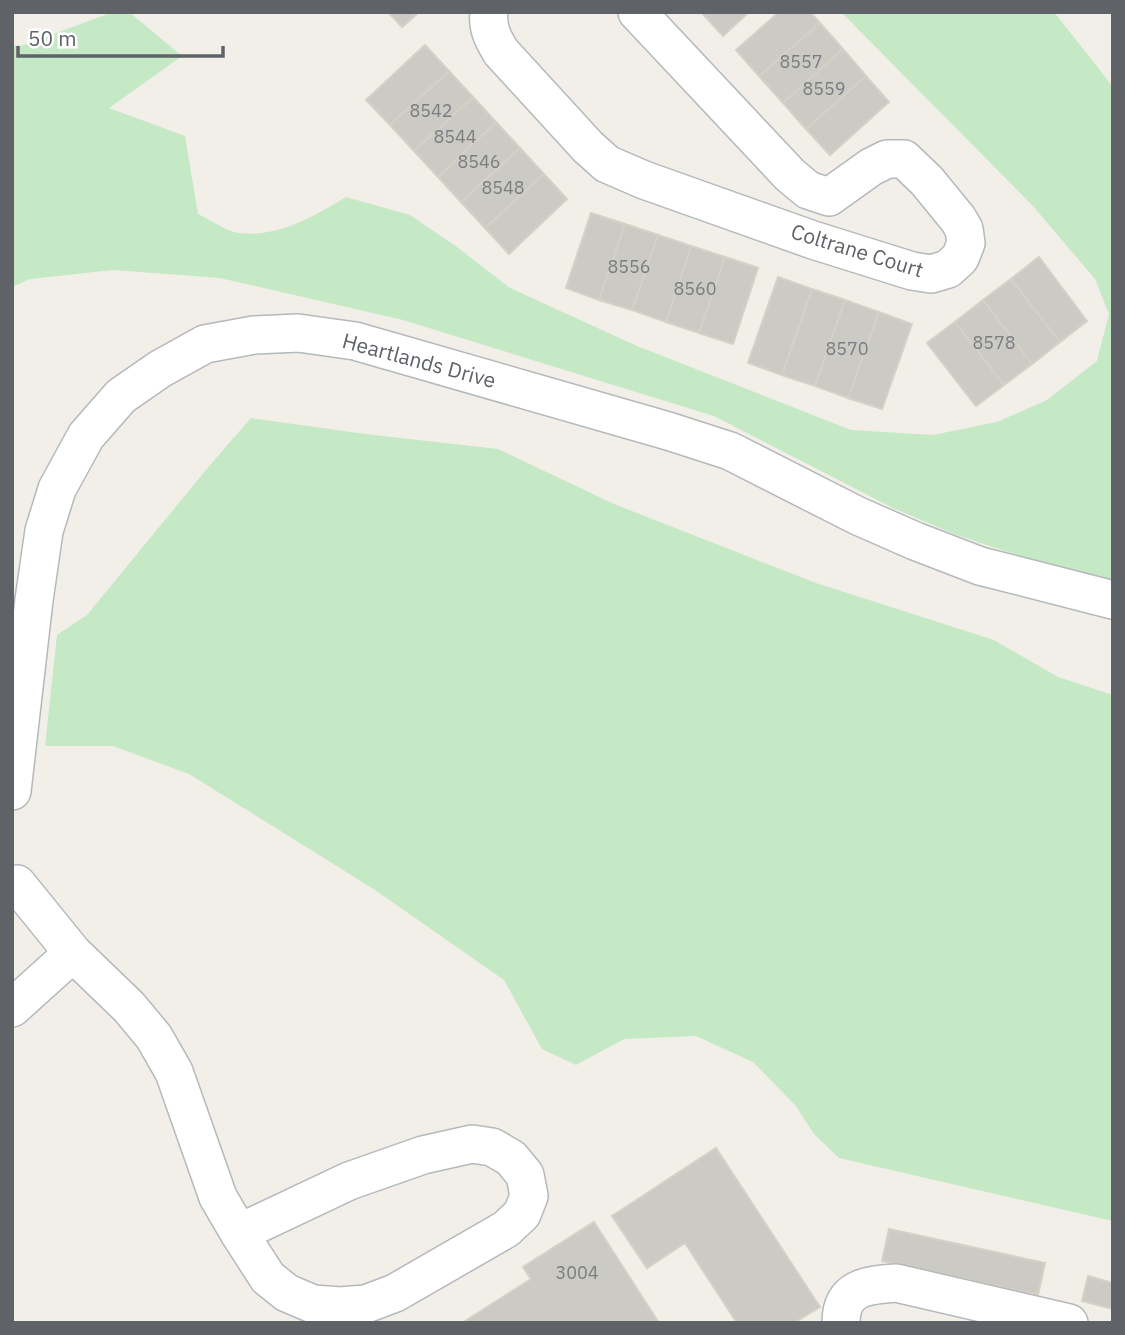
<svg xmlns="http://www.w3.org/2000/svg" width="1125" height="1335" font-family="'IBM Plex Sans',sans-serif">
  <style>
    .green { fill: #c5e8c5 }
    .building { fill: #cccac5; stroke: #d6d1c6; stroke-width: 2 }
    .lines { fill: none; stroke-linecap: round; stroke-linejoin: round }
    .minor-casing { stroke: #b5b8bc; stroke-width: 40 }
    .minor { stroke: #fff; stroke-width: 37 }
    .labels { text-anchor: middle; stroke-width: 5; stroke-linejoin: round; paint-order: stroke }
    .number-label { font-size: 18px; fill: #7a7d7f }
    .street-label { font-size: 21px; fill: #5f6368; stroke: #fff }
  </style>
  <rect width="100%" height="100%" fill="#f1efe8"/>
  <!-- green -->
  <path class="green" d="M113,12H129L182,56L109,108L185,136L198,214C209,219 226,231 238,233C277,238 313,217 346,197L410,215L457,247L510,288L637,346L851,430L933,435L997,422L1047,400L1097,361L1109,314L1095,279L1033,206L841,12H1054L1113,87V584L1063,570L954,534L893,508L714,416L403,320L220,278L113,270L30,279L12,287V45L21,46Z
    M251,418L365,434L498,449L614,504L816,583L994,640L1058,677L1113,695V1221L839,1158L814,1134L795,1105L753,1062L696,1036L624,1039L576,1065L542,1049L504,980L375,890L189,774L113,746H45L57,635L87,615L210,465Z"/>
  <!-- building -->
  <path class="building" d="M388,12H419L402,27Z
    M701,12H749L723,36Z
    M779,12H810L820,23L759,76L736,50Z
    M820,23L843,49L783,103L759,76Z
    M425,45L449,71L390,125L366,100Z
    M843,49L866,76L806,129L783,103Z
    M449,71L473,97L414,151L390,125Z
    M866,76L889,102L830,155L806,129Z
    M473,97L496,122L438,177L414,151Z
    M496,122L520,148L461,202L438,177Z
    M520,148L544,174L485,228L461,202Z
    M544,174L567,199L509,254L485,228Z
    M591,213L625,224L599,300L566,288Z
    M625,224L658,235L632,310L599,300Z
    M658,235L691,246L666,322L632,310Z
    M691,246L725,257L699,333L666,322Z
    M725,257L758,268L733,344L699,333Z
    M1039,257L1087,321L1060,342L1011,279Z
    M778,277L812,289L782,375L748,363Z
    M1011,279L1060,342L1032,364L983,300Z
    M812,289L845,300L815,386L782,375Z
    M845,300L879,312L848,398L815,386Z
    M983,300L1032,364L1004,385L955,322Z
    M879,312L912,324L882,409L848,398Z
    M955,322L1004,385L976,406L927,343Z
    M716,1148L820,1307L797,1321L799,1323H737L685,1243L647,1268L612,1216Z
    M594,1222L659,1323H466L465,1321L531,1279L523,1267Z
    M889,1229L1045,1263L1038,1295L882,1261Z
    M1088,1276L1113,1283V1309L1082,1301Z"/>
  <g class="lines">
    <defs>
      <path id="minor" d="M489,12C487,28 493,39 501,52L588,147L607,164L644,180L813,240L912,271L931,274L948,269L960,258L966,243L964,229L958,219L927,181L904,159H887L871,167L829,197L808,190L790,175L637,12
        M12,791L34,600L44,531L57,489L86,436L121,396L160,369L205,344L254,335L298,333L355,341L668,431L730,451L858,516L915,541L980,566L1113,600
        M17,884L73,953L129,1007L154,1037L174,1072L218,1197L239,1233
        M12,1008L73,953
        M472,1144L492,1147L511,1158L525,1175L529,1196L522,1214L506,1229L395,1293L366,1304L340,1306L313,1304L287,1293L268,1278L239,1233L349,1181L423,1155Z
        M841,1323C841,1287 867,1285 896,1283L1069,1323"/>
    </defs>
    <!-- minor casing -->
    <use href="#minor" class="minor-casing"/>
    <!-- minor -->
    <use href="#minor" class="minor"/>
  </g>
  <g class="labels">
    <!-- number labels -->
    <g class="number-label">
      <text x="801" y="68">8557</text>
      <text x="824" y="95">8559</text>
      <text x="431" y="117">8542</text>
      <text x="455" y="143">8544</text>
      <text x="479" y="168">8546</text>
      <text x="503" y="194">8548</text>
      <text x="629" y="273">8556</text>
      <text x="695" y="295">8560</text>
      <text x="994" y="349">8578</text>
      <text x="847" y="355">8570</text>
      <text x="577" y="1279">3004</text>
    </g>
    <!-- street labels -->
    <g class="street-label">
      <text transform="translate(857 251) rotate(17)" y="7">Coltrane Court</text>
      <text transform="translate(419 361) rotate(15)" y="7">Heartlands Drive</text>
    </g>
  </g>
  <!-- border -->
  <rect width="1125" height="1335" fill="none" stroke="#5f6368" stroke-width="28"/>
  <!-- scale -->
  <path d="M18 46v10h205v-10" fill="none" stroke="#5f6368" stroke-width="3.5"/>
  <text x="28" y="46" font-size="21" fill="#5f6368" stroke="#ffffff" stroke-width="5" paint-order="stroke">50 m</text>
</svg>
